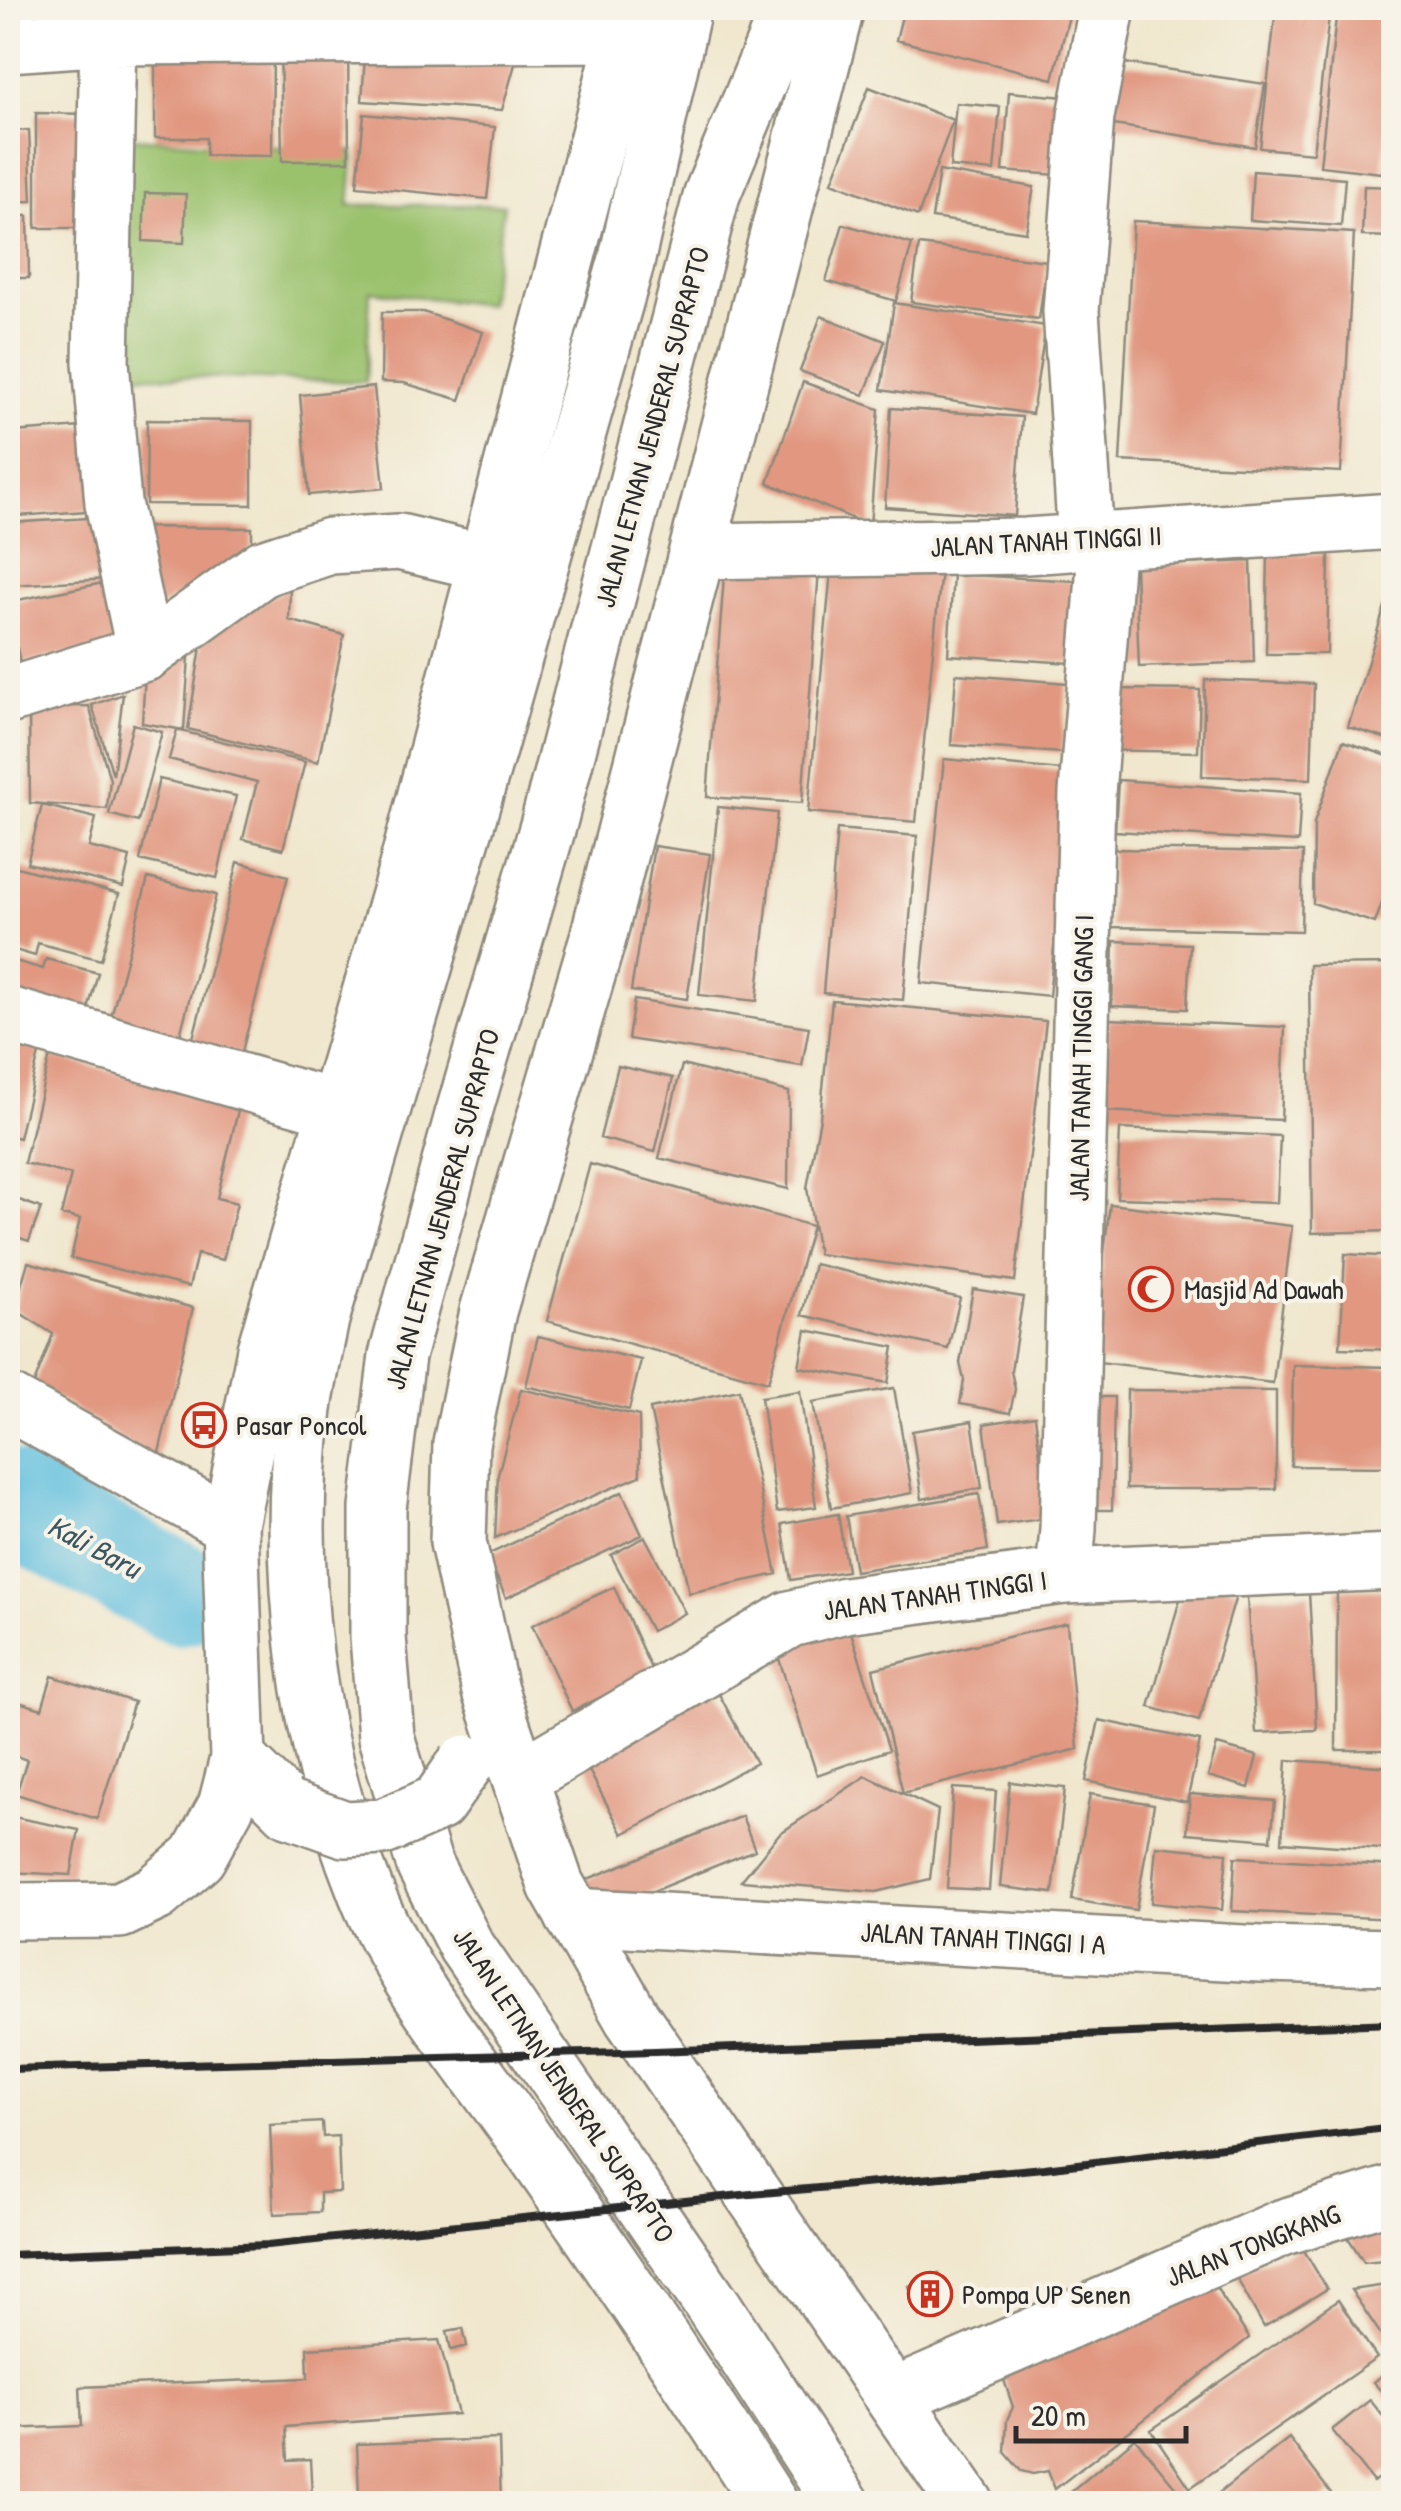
<svg xmlns="http://www.w3.org/2000/svg" width="1401" height="2511" font-family="'Patrick Hand',sans-serif">
  <style>
    .green { fill: #9ac16c; stroke: #62764c; stroke-width: 2.5 }
    .lines { fill: none; stroke-linecap: round; stroke-linejoin: round }
    .river { stroke: #61bfdf; stroke-width: 102 }
    .building { fill: #e19780 }
    .street-casing { stroke: #8e897c; stroke-width: 60 }
    .secondary-casing { stroke: #8e897c; stroke-width: 60 }
    .primary-casing { stroke: #8e897c; stroke-width: 60 }
    .street { stroke: #fff; stroke-width: 55 }
    .secondary { stroke: #fff; stroke-width: 55 }
    .primary { stroke: #fff; stroke-width: 55 }
    .rail { stroke: #2b2b2b; stroke-width: 8 }
    .primary-bridge-casing { stroke: #8e897c; stroke-width: 60; stroke-linecap: butt }
    .primary-bridge { stroke: #fff; stroke-width: 55 }
    .labels { text-anchor: middle; stroke-width: 8; stroke-linejoin: round; paint-order: stroke }
    .street-label { font-size: 28px; fill: #2b2b2b; stroke: #f7f3e8 }
    .poi-label { font-size: 28px; fill: #2b2b2b; stroke: #f7f3e8; text-anchor: start }
    .water-label { font-size: 30px; font-style: italic; fill: #3b5761; stroke: #f7f3e8 }
  </style>
  <rect width="100%" height="100%" fill="#f7f3e8"/>
  <filter id="ink" filterUnits="userSpaceOnUse"><feTurbulence type="fractalNoise" baseFrequency=".01" numOctaves="2"/><feDisplacementMap in="SourceGraphic" scale="20" xChannelSelector="R" yChannelSelector="G"/><feConvolveMatrix kernelMatrix="1 2 1 2 8 2 1 2 1" color-interpolation-filters="sRGB"/></filter>
  <filter id="wash" filterUnits="userSpaceOnUse"><feTurbulence type="fractalNoise" baseFrequency=".0048" numOctaves="4" result="noise"/><feDisplacementMap in="SourceGraphic" scale="40" xChannelSelector="R" yChannelSelector="G"/><feGaussianBlur stdDeviation="2.25" result="paint"/><feColorMatrix in="noise" values="0 0 0 0 0 0 0 0 0 0 0 0 0 0 0 0 0 1.4 0 .05"/><feComposite in="paint" operator="in"/></filter>
  <g filter="url(#wash)">
    <rect width="100%" height="100%" fill="#f0e7ce"/>
    <!-- green -->
    <path class="green" d="M116,137L354,152L349,205H504L488,305L370,291L366,382L118,375Z"/>
    <g class="lines">
      <!-- river -->
      <path class="river" d="M8,1501L180,1594"/>
    </g>
    <g id="blocks">
      <!-- building -->
      <path class="building" d="M904,8H1071L1053,79L896,40Z
        M1276,8H1330L1313,153L1260,148Z
        M1337,8H1394V68L1382,173L1320,166Z
        M348,37L349,161H282L280,39Z
        M366,40L519,50L502,110L362,101Z
        M155,51H273L272,156L206,155V138H155Z
        M1098,59L1265,84L1255,147L1088,121Z
        M869,87L953,120L918,216L832,182Z
        M1009,92L1065,97L1058,175L1003,171Z
        M956,103L1000,107L994,171L950,167Z
        M36,113L89,114L88,228H36Z
        M364,114L495,127L487,199L357,186Z
        M29,130L32,201L8,202V131Z
        M939,171L1034,187L1026,232L932,218Z
        M1253,171L1345,178L1341,226L1250,220Z
        M1364,186L1394,187V237L1362,236Z
        M145,193L186,194L184,243L143,241Z
        M8,216H28L29,278H8Z
        M1133,221L1354,233L1341,472L1120,461Z
        M843,224L912,244L896,301L826,281Z
        M919,245L1047,261L1039,319L911,302Z
        M894,303L1046,326L1032,414L881,390Z
        M382,312H423L483,332L460,400L404,383L381,382Z
        M821,316L885,341L864,395L800,371Z
        M803,382L879,409L870,526L768,483Z
        M374,387L384,488L309,495L300,395Z
        M891,408L1022,417L1015,516L885,507Z
        M147,420L252,421V505L146,504Z
        M96,426L101,510L18,516L13,432Z
        M8,432H11L13,517H8Z
        M105,517L108,579L12,585L8,523Z
        M135,527L252,528V549L153,612Z
        M1268,553L1329,554L1327,654H1266Z
        M832,560L941,570L916,822L808,812Z
        M1251,561L1254,662L1139,667L1135,566Z
        M725,563L819,569L802,803L707,797Z
        M953,574L1077,581L1071,663L948,655Z
        M1393,580H1394V741L1348,727Z
        M113,581L124,644L20,663L8,602Z
        M290,587L289,620L344,635L318,762L188,729L203,634Z
        M190,642L184,730L142,723L145,674Z
        M956,674L1067,683L1062,753L951,745Z
        M1205,680L1314,684L1311,779L1202,776Z
        M1119,689L1200,690L1198,752L1093,750Z
        M123,694L113,775L92,705Z
        M89,706L110,780L107,809L30,803L29,707Z
        M133,724L162,732L138,822L109,814Z
        M177,730L305,762L283,849L243,839L257,782L169,759Z
        M1343,741L1394,758V870L1375,923L1313,903L1314,823Z
        M944,759L1072,771L1049,996L921,983Z
        M159,779L236,796L217,878L140,860Z
        M1118,780L1301,793L1298,842L1115,831Z
        M42,805L96,818L89,847L130,857L123,887L27,863Z
        M718,807L777,813L757,1001L699,995Z
        M837,829L917,836L903,1000L823,993Z
        M654,846L710,854L687,999L631,991Z
        M1111,849L1303,852L1301,931L1110,927Z
        M238,862L288,876L241,1055L192,1042Z
        M13,866L119,894L101,960L38,943L35,956L8,948V887Z
        M148,878L216,895L177,1047L108,1028Z
        M1114,941L1190,944L1187,1009L1112,1006Z
        M8,959L43,969L46,959L98,973L83,1028L8,1007Z
        M1394,964V1231L1312,1233L1309,965Z
        M634,1000L809,1027L802,1066L628,1039Z
        M832,1000L1046,1021L1015,1281L818,1254L807,1188L820,1118Z
        M1108,1019L1285,1027L1281,1120L1103,1111Z
        M8,1041L40,1049L19,1138L8,1135Z
        M50,1056L240,1102L217,1198L237,1203L223,1260L197,1254L189,1287L71,1258L80,1219L61,1215L71,1175L24,1163Z
        M682,1065L789,1092L788,1189L659,1158Z
        M618,1066L673,1078L655,1152L600,1138Z
        M1120,1129L1280,1136L1277,1203L1117,1198Z
        M590,1164L812,1226L768,1382L547,1321Z
        M8,1196L41,1208L29,1241L8,1234Z
        M1110,1204L1292,1226L1273,1383L1090,1361Z
        M1345,1254L1394,1257V1350L1340,1348Z
        M28,1262L193,1308L157,1461L34,1384L53,1334L14,1309Z
        M814,1264L960,1298L948,1349L802,1315Z
        M973,1289L1023,1297L1011,1371L1015,1389L1010,1413L960,1404L964,1380L960,1363Z
        M806,1330L894,1347L888,1383L799,1367Z
        M538,1336L641,1360L629,1410L526,1386Z
        M1293,1365L1394,1367V1467L1291,1466Z
        M894,1388L912,1493L831,1508L813,1402Z
        M521,1389L639,1416L640,1476L495,1538L498,1474Z
        M739,1390L777,1574L689,1593L650,1409Z
        M1127,1390L1276,1391V1489H1126Z
        M800,1391L816,1507L777,1512L761,1397Z
        M1087,1397H1114L1112,1510H1084Z
        M1035,1416L1048,1518L997,1525L984,1424Z
        M972,1421L982,1488L922,1499L912,1431Z
        M622,1492L642,1535L506,1598L487,1555Z
        M979,1494L988,1550L855,1571L846,1516Z
        M838,1514L847,1571L791,1580L782,1524Z
        M645,1537L685,1613L651,1631L611,1555Z
        M1187,1575L1238,1589L1199,1721L1149,1707Z
        M614,1587L653,1673L572,1711L532,1625Z
        M1337,1589H1394V1750H1336Z
        M1309,1593L1317,1730L1256,1733L1247,1597Z
        M847,1620L889,1750L817,1775L774,1644Z
        M1067,1623L1078,1749L903,1793L873,1669Z
        M52,1676L134,1702L97,1819L16,1794L27,1760L8,1753V1699L42,1709Z
        M712,1681L756,1763L623,1834L579,1752Z
        M1099,1720L1200,1741L1187,1802L1086,1781Z
        M1217,1745L1257,1756L1249,1788L1208,1776Z
        M1287,1760L1394,1767V1850L1282,1842Z
        M866,1776L938,1810L930,1879L876,1892L741,1881L779,1834Z
        M1010,1782L1065,1788L1053,1893L1000,1887Z
        M953,1788L996,1791L989,1890L947,1888Z
        M1090,1794L1154,1804L1136,1910L1072,1900Z
        M1190,1794L1275,1801L1271,1840L1187,1833Z
        M8,1816L79,1830L71,1875L8,1872Z
        M742,1816L755,1850L596,1914L583,1881Z
        M1156,1846L1227,1853L1222,1910L1151,1903Z
        M1235,1857L1394,1866V1919L1232,1911Z
        M322,2122L323,2137L338,2136L340,2192L320,2193V2212L274,2214L270,2125Z
        M1394,2205V2259L1364,2262L1333,2215Z
        M1302,2247L1327,2289L1264,2327L1234,2273Z
        M939,2273L952,2302L920,2316L909,2286Z
        M1210,2278L1249,2338L1055,2489L1048,2471L1033,2474L1021,2471L1005,2452L1007,2420L1013,2407L1002,2374Z
        M1394,2284V2346L1390,2348L1351,2290Z
        M1338,2300L1377,2358L1190,2488L1151,2430Z
        M463,2328L467,2346L451,2350L447,2331Z
        M439,2340L458,2414L286,2427L288,2460L310,2459L312,2497L359,2496L357,2444L499,2439L501,2504H8V2429L82,2426L80,2387L308,2378L307,2348Z
        M1394,2369V2405L1373,2382Z
        M1370,2400L1394,2430V2466L1373,2482L1332,2430Z
        M1135,2438L1186,2500L1182,2504H1160L1157,2500L1153,2504H1057Z
        M1289,2438L1331,2493L1318,2504H1205Z"/>
    </g>
  </g>
  <g filter="url(#ink)">
    <use href="#blocks" fill-opacity="0" stroke="#8e897c" stroke-width="2.5"/>
    <g class="lines">
      <defs>
        <path id="street" d="M108,37L101,362L113,503L145,653
          M8,44L108,37L623,34
          M1086,541L1071,311L1086,116L1107,8
          M699,551L1026,546L1394,521
          M8,696L145,653L263,568L330,546L399,542L487,563
          M8,1015L334,1108
          M1064,1576L1068,1529L1087,793L1107,539
          M573,1916L1261,1954L1394,1957
          M895,2396L1284,2227L1394,2193"/>
        <path id="secondary" d="M8,1402L230,1525
          M520,1778L790,1619L845,1605L1064,1576L1394,1562
          M8,1911L120,1910L156,1893L198,1857L226,1806L238,1759L230,1525L265,1350L404,878L632,8"/>
        <path id="primary" d="M683,8L626,263L489,746L321,1319C315,1349 308,1379 304,1409C285,1571 305,1740 366,1892C402,1982 469,2060 525,2140C609,2260 691,2381 770,2504
          M789,8L712,194L548,826L462,1119L397,1356L378,1508V1637L386,1737L425,1866L466,1946L714,2307L842,2504
          M836,8L598,938L488,1311L461,1444L458,1542L490,1691L556,1885L632,2018L966,2504
          M238,1759L289,1809"/>
      </defs>
      <!-- street casing -->
      <use href="#street" class="street-casing"/>
      <!-- secondary casing -->
      <use href="#secondary" class="secondary-casing"/>
      <!-- primary casing -->
      <use href="#primary" class="primary-casing"/>
      <!-- street -->
      <use href="#street" class="street"/>
      <!-- secondary -->
      <use href="#secondary" class="secondary"/>
      <!-- primary -->
      <use href="#primary" class="primary"/>
      <!-- rail -->
      <path class="rail" d="M8,2069L655,2051L1394,2023
        M8,2255L268,2245L751,2194L1044,2168L1394,2127"/>
      <defs>
        <path id="primary-bridge" d="M289,1809L345,1829L383,1827L438,1803L466,1763"/>
      </defs>
      <!-- primary-bridge casing -->
      <use href="#primary-bridge" class="primary-bridge-casing"/>
      <!-- primary-bridge -->
      <use href="#primary-bridge" class="primary-bridge"/>
    </g>
  </g>
  <!-- icons -->
  <defs>
    <symbol id="mosque-ring" viewBox="-11 -11 22 22"><circle r="9.5" fill="#f7f3e8" stroke="#c8321e" stroke-width="1.5"/><path d="M3.5-4.9A6 6 0 1 0 3.5 4.9A5 5 0 1 1 3.5-4.9Z" fill="#c8321e"/></symbol>
    <symbol id="bus-ring" viewBox="-11 -11 22 22"><circle r="9.5" fill="#f7f3e8" stroke="#c8321e" stroke-width="1.5"/><path d="M-5-6H5V4H4V6H2V4H-2V6H-4V4H-5ZM-3.5-4V0h7V-4ZM-3.5 1.2v1.5H-2V1.2ZM2 1.2v1.5H3.5V1.2Z" fill="#c8321e"/></symbol>
    <symbol id="building-ring" viewBox="-11 -11 22 22"><circle r="9.5" fill="#f7f3e8" stroke="#c8321e" stroke-width="1.5"/><path d="M-4-6H4V6H1V3H-1V6H-4ZM-2.5-4.3h1.7v1.8h-1.7ZM.8-4.3h1.7v1.8H.8ZM-2.5-1h1.7V.8h-1.7ZM.8-1h1.7V.8H.8Z" fill="#c8321e"/></symbol>
  </defs>
  <g fill-rule="evenodd">
    <use href="#mosque-ring" x="1126" y="1264" width="50" height="50"/>
    <use href="#bus-ring" x="179" y="1400" width="50" height="50"/>
    <use href="#building-ring" x="905" y="2269" width="50" height="50"/>
  </g>
  <g class="labels">
    <!-- street labels -->
    <g class="street-label">
      <text transform="translate(652 427) rotate(-75)" y="10">JALAN LETNAN JENDERAL SUPRAPTO</text>
      <text transform="translate(1046 541) rotate(-3)" y="10">JALAN TANAH TINGGI II</text>
      <text transform="translate(1081 1058) rotate(-89)" y="10">JALAN TANAH TINGGI GANG I</text>
      <text transform="translate(442 1209) rotate(-75)" y="10">JALAN LETNAN JENDERAL SUPRAPTO</text>
      <text transform="translate(935 1595) rotate(-8)" y="10">JALAN TANAH TINGGI I</text>
      <text transform="translate(983 1938) rotate(3)" y="10">JALAN TANAH TINGGI I A</text>
      <text transform="translate(564 2085) rotate(56)" y="10">JALAN LETNAN JENDERAL SUPRAPTO</text>
      <text transform="translate(1253 2245) rotate(-21)" y="10">JALAN TONGKANG</text>
    </g>
    <!-- poi labels -->
    <g class="poi-label">
      <text x="1184" y="1299">Masjid Ad Dawah</text>
      <text x="236" y="1435">Pasar Poncol</text>
      <text x="962" y="2304">Pompa UP Senen</text>
    </g>
    <!-- water labels -->
    <g class="water-label">
      <text transform="translate(94 1547) rotate(28)" y="10">Kali Baru</text>
    </g>
  </g>
  <!-- margin -->
  <rect width="1401" height="2511" fill="none" stroke="#f7f3e8" stroke-width="40"/>
  <!-- scale -->
  <path d="M1016 2426v15h170v-15" fill="none" stroke="#2b2b2b" stroke-width="5"/>
  <text x="1031" y="2426" font-size="30" fill="#2b2b2b" stroke="#f7f3e8" stroke-width="8" paint-order="stroke">20 m</text>
</svg>
